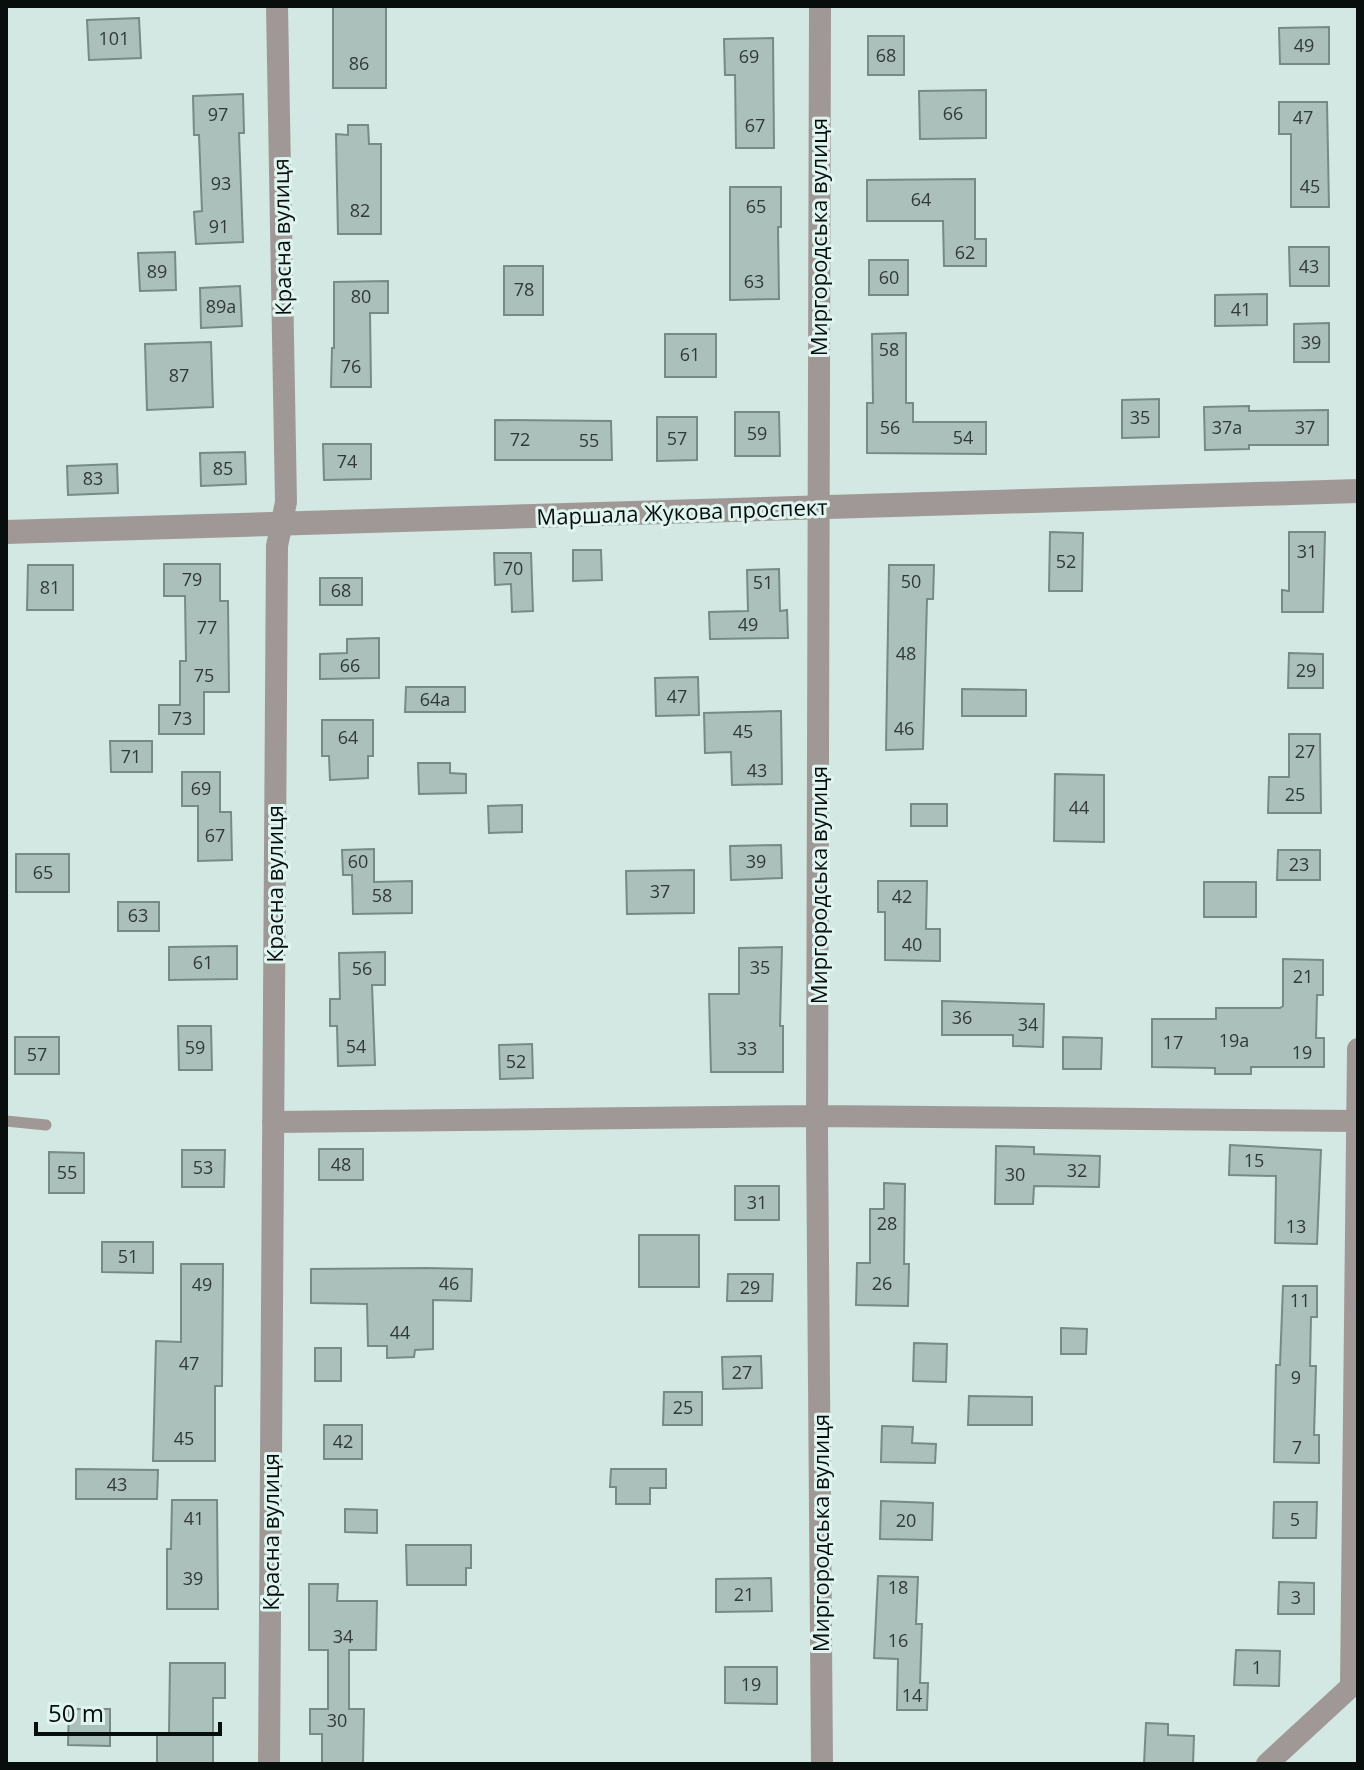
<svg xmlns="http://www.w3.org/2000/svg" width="1364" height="1770" font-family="'Open Sans',sans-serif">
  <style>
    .building { fill: #acc0bb; stroke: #778a85; stroke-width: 2 }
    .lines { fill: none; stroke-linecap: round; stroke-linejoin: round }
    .service { stroke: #a09897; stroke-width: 11 }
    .minor { stroke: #a09897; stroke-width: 22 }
    .tertiary { stroke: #a09897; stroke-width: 24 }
    .labels { text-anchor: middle; stroke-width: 6; stroke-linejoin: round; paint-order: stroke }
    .number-label { font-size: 18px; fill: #303a38 }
    .street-label { font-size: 22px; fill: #070e0c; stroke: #e0f5f0 }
  </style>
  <rect width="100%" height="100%" fill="#d3e8e2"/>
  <!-- building -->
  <path class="building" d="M333,6H386V88H333Z
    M139,18L141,58L89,60L87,20Z
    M1329,27V64H1280L1279,28Z
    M868,36H904V75H868Z
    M773,38L774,148H736L735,75H725L724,39Z
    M986,90V138L920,139L919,91Z
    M243,94L244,133H239L243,242L196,244L194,212L202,211L199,135H194L193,96Z
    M1279,102H1327L1329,207H1291V134H1279Z
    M348,125H368L369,144H381V234H338L336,134L348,135Z
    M975,179V239H986V266H944L943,221H867V180Z
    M730,187H781V227H778L779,299L730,300Z
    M1289,247H1329V286H1290Z
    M175,252L176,290L140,291L138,253Z
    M869,260H908V295H869Z
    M504,266H543V315H504Z
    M388,281V313H370L371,387H331L332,348H334V282Z
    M240,286L242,326L201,328L200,288Z
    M1267,294V325L1215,326V295Z
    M1329,323V362H1294V324Z
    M906,333V403H913V422H986V454L867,453V403H873L872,334Z
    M665,334H716V377H665Z
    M211,342L213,407L147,410L145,344Z
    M1159,399V437L1122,438V400Z
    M1249,406V411L1328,410V445H1249V449L1205,450L1204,407Z
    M735,412H779L780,456H735Z
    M657,417H697V460L657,461Z
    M495,420L611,421L612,460H495Z
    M323,444H371V479L324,480Z
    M245,452L246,484L201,486L200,453Z
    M117,464L118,493L68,495L67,466Z
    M1050,532L1083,533L1082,591H1049Z
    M1289,532H1325L1323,612H1282V590L1289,591Z
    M573,550H601L602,580L573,581Z
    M494,553H531L533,611L512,612L511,584L495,585Z
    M164,564H220V601H228L229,692H204V734H159V705H180V661H186L185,596H164Z
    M28,565H73V610H27Z
    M889,565H934L933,599H927L923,749L886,750Z
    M779,569L780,611L787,610L788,638L710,639L709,612L748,611L747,570Z
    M320,578H362V605H320Z
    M379,638V678L320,679V654L347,653V639Z
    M1289,653L1323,654V688H1288Z
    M698,677L699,715L656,716L655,678Z
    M406,687H465V712H405Z
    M962,689L1026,690V716H962Z
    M781,711L782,784L732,785L731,752L705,753L704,713Z
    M322,720H373V756H368V778L330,780L329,756H322Z
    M1289,734H1320L1321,813H1268L1269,777H1289Z
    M110,741H152V772H111Z
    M418,763H450V773L466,774V793L419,794Z
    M182,772H220V812H231L232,860L198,861V806H182Z
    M1055,774L1104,775V842L1054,841Z
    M911,804H947V826H911Z
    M522,805V832L489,833L488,806Z
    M781,845L782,878L731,880L730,846Z
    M374,849V882L412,881V913L353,914L352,875H343L342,850Z
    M1278,850H1320V880H1277Z
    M16,854H69V892H16Z
    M694,870V913L627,914L626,871Z
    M878,881H927L926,929H940V961L885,960V912H878Z
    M1204,882H1256V917H1204Z
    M118,902H159V931H118Z
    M237,946V979L169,980V947Z
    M782,947L780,1026H783V1072H711L709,994H739V948Z
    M385,952V985H372L375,1065L338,1066L337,1026H330V999H340L339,953Z
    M1283,959L1323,960V995H1317L1316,1038H1324V1067H1251V1074H1215V1068L1152,1067V1019H1216V1008H1280L1283,1006Z
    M942,1001L1044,1004L1043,1047L1013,1046V1035H942Z
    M178,1026H211L212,1070H179Z
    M15,1037H59V1074H15Z
    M1063,1037L1102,1038L1101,1069H1063Z
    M532,1044L533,1078L500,1079L499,1045Z
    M1230,1145L1321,1150L1317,1244L1275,1243L1276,1176L1229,1175Z
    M996,1146L1034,1147V1154L1100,1156L1099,1187L1034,1186L1033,1204H995Z
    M319,1149H363V1180H319Z
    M182,1150H225L224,1187H182Z
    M49,1152L84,1153V1193H49Z
    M884,1183L905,1184L904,1264H909L908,1306L856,1305L857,1263H870V1209H884Z
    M735,1186H779V1220H735Z
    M639,1235H699V1287H639Z
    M102,1242H153V1273L102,1272Z
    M181,1264H223L222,1386H215V1461H153L156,1341L181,1342Z
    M426,1268L472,1269L471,1301L433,1300V1349L415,1350L414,1357L387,1358V1346H368L367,1304L311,1303V1269Z
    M728,1274H773L772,1301H727Z
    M1283,1286H1317V1317H1311L1310,1366H1316L1314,1435H1319V1463L1274,1462L1276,1365H1280Z
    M1061,1328L1087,1329L1086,1354H1061Z
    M914,1343L947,1344L946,1382L913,1381Z
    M315,1348H341V1381H315Z
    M761,1356L762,1388L723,1389L722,1357Z
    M664,1392H702V1425H663Z
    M969,1396L1032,1397V1425H968Z
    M324,1425H362V1459H324Z
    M882,1426L913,1427L912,1443L936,1444L935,1463L881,1462Z
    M76,1469L158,1470L157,1499H76Z
    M611,1469H666V1488H650V1504H616V1487H610Z
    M172,1500H217L218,1609H167V1549H171Z
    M881,1501L933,1503L932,1540L880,1539Z
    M1274,1502H1317L1316,1538H1273Z
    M345,1509L377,1510V1533L345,1532Z
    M406,1545H471V1568H466V1585H407Z
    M878,1576L918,1577L916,1624H922L920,1683H928L927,1710H897L898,1659L874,1658Z
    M771,1578L772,1611L716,1612V1579Z
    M1279,1582L1314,1583V1614H1278Z
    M309,1584H338L337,1601H377L376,1650H349V1709H364L363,1764H322V1734H310V1709H328V1650H309Z
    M1236,1650L1280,1651L1279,1686L1234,1685Z
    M170,1663H225V1698H213V1764H157V1733L169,1734Z
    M725,1667H777V1704L725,1703Z
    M69,1709H110V1746L68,1745Z
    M1146,1723L1168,1724V1735L1194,1736L1193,1764H1144Z"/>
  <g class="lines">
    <!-- service -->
    <path class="service" d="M6,1121L46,1125"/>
    <!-- minor -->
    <path class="minor" d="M820,6L817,1131L822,1764
      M273,1122L818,1116L1358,1121
      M1351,1686L1358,1049
      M269,1764L277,546L286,502L277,6
      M1267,1764L1358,1680"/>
    <!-- tertiary -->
    <path class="tertiary" d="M6,532L1358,491"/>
  </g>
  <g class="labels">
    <!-- number labels -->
    <g class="number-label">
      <text x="114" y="45">101</text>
      <text x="1304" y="52">49</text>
      <text x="886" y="62">68</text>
      <text x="749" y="63">69</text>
      <text x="359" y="70">86</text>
      <text x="953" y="120">66</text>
      <text x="218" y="121">97</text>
      <text x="1303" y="124">47</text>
      <text x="755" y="132">67</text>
      <text x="221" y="190">93</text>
      <text x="1310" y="193">45</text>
      <text x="921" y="206">64</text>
      <text x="756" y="213">65</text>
      <text x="360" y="217">82</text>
      <text x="219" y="233">91</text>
      <text x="965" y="259">62</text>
      <text x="1309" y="273">43</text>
      <text x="157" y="278">89</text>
      <text x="889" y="284">60</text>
      <text x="754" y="288">63</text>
      <text x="524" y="296">78</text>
      <text x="361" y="303">80</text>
      <text x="221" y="313">89а</text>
      <text x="1241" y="316">41</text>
      <text x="1311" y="349">39</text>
      <text x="889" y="356">58</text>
      <text x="690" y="361">61</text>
      <text x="351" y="373">76</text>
      <text x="179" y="382">87</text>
      <text x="1140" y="424">35</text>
      <text x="890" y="434">56</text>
      <text x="1227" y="434">37а</text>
      <text x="1305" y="434">37</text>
      <text x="757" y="440">59</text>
      <text x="963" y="444">54</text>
      <text x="677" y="445">57</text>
      <text x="520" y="446">72</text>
      <text x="589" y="447">55</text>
      <text x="347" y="468">74</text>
      <text x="223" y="475">85</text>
      <text x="93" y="485">83</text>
      <text x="1307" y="558">31</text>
      <text x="1066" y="568">52</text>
      <text x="513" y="575">70</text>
      <text x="192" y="586">79</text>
      <text x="911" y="588">50</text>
      <text x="763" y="589">51</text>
      <text x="50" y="594">81</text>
      <text x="341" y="597">68</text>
      <text x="748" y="631">49</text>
      <text x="207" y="634">77</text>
      <text x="906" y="660">48</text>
      <text x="350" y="672">66</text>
      <text x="1306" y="677">29</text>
      <text x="204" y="682">75</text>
      <text x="677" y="703">47</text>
      <text x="435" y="706">64а</text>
      <text x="182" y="725">73</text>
      <text x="904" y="735">46</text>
      <text x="743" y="738">45</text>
      <text x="348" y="744">64</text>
      <text x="1305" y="758">27</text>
      <text x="131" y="763">71</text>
      <text x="757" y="777">43</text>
      <text x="201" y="795">69</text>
      <text x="1295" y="801">25</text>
      <text x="1079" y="814">44</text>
      <text x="215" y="842">67</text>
      <text x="358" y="868">60</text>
      <text x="756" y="868">39</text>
      <text x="1299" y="871">23</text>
      <text x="43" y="879">65</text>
      <text x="660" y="898">37</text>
      <text x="382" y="902">58</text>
      <text x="902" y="903">42</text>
      <text x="138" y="922">63</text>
      <text x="912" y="951">40</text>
      <text x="203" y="969">61</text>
      <text x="760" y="974">35</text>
      <text x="362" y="975">56</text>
      <text x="1303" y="983">21</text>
      <text x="962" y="1024">36</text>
      <text x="1028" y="1031">34</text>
      <text x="1234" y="1047">19а</text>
      <text x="1173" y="1049">17</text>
      <text x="356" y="1053">54</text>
      <text x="195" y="1054">59</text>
      <text x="747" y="1055">33</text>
      <text x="1302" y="1059">19</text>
      <text x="37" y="1061">57</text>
      <text x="516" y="1068">52</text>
      <text x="1254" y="1167">15</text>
      <text x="341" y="1171">48</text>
      <text x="203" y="1174">53</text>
      <text x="1077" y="1177">32</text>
      <text x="67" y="1179">55</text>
      <text x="1015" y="1181">30</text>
      <text x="757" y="1209">31</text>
      <text x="887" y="1230">28</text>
      <text x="1296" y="1233">13</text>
      <text x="128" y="1263">51</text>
      <text x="449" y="1290">46</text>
      <text x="882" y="1290">26</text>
      <text x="202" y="1291">49</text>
      <text x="750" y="1294">29</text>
      <text x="1300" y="1307">11</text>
      <text x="400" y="1339">44</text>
      <text x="189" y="1370">47</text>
      <text x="742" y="1379">27</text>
      <text x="1296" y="1384">9</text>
      <text x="683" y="1414">25</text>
      <text x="184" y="1445">45</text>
      <text x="343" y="1448">42</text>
      <text x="1297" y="1454">7</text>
      <text x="117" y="1491">43</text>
      <text x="194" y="1525">41</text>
      <text x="1295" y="1526">5</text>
      <text x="906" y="1527">20</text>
      <text x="193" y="1585">39</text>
      <text x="898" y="1594">18</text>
      <text x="744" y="1601">21</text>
      <text x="1296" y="1604">3</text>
      <text x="343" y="1643">34</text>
      <text x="898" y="1647">16</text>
      <text x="1257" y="1674">1</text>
      <text x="751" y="1691">19</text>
      <text x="912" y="1702">14</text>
      <text x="337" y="1727">30</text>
    </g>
    <!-- street labels -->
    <g class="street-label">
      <text transform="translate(282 237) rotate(-91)" y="8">Красна вулиця</text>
      <text transform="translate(819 237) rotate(-90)" y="8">Миргородська вулиця</text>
      <text transform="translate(682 512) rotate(-2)" y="8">Маршала Жукова проспект</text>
      <text transform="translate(275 884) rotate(-90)" y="8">Красна вулиця</text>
      <text transform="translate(819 885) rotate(-90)" y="8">Миргородська вулиця</text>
      <text transform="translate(271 1532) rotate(-90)" y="8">Красна вулиця</text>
      <text transform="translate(821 1533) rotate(-90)" y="8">Миргородська вулиця</text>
    </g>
  </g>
  <!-- border -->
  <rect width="1364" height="1770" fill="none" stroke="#070e0c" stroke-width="16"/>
  <!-- scale -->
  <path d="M36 1722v12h184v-12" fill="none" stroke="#070e0c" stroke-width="4"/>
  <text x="48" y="1722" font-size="24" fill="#070e0c" stroke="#e0f5f0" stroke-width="6" paint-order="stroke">50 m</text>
</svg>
